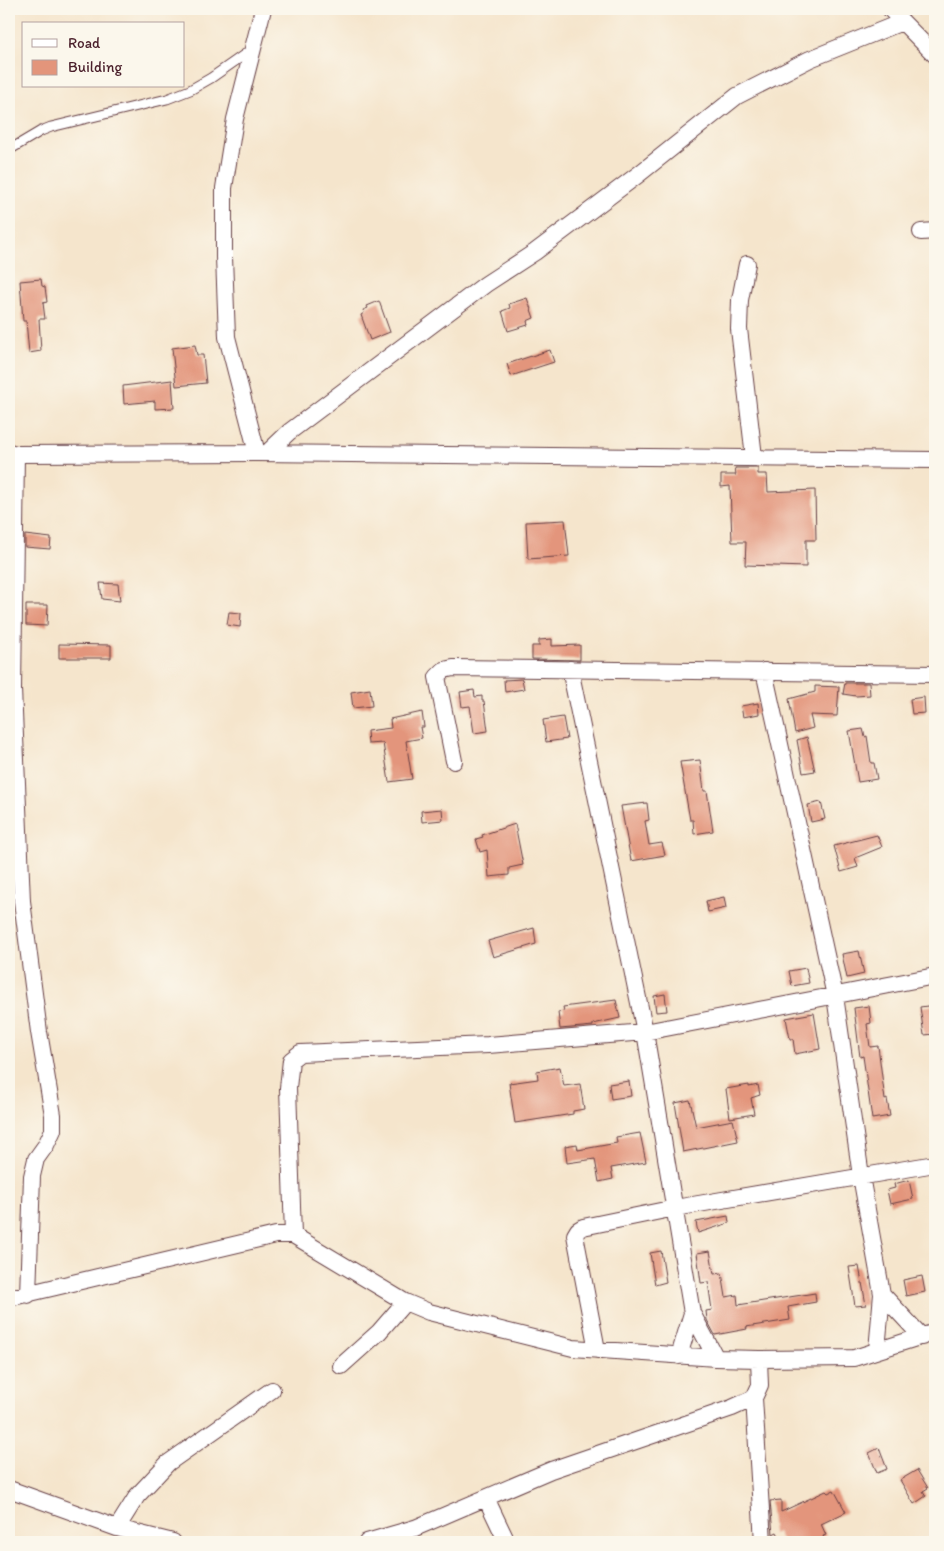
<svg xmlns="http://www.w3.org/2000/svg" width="944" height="1551" font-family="Itim,sans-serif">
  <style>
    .building { fill: #e3957b }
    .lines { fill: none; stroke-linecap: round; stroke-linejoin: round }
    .service-casing { stroke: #643d43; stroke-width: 11 }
    .minor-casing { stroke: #643d43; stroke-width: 18 }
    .service { stroke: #fff; stroke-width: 9 }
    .minor { stroke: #fff; stroke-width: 16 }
  </style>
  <rect width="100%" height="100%" fill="#fbf7ec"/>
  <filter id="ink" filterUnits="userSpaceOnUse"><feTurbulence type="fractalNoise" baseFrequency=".02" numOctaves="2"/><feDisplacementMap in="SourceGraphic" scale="10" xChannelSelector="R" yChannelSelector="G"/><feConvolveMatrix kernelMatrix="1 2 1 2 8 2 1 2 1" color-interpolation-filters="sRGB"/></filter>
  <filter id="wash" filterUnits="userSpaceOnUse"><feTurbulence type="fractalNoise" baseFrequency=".0096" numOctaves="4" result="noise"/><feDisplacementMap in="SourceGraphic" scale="20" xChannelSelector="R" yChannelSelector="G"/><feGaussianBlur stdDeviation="1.12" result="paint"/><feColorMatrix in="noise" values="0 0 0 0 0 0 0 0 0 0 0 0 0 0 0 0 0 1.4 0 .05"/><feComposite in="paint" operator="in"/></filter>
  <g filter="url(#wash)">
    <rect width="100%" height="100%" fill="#f5e5cc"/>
    <g id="blocks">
      <!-- building -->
      <path class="building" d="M41,279L42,286L45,287L47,302L43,303L45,319H39L41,351L29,353L26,321H23L20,281Z
        M527,298L534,318L527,321L528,325L508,331L502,311L510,308L509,304Z
        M379,301L390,332L370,340L361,315L364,313L363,310L368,308L367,306Z
        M195,345L197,355H203L206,383L176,386L172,348Z
        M550,350L554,362L511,376L507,364Z
        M172,380L174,408L155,409V401L124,404L123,386Z
        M735,468H758V474H767L768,492L815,490L816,540H806V567L745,565L746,542H732L730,486L721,487V475H736Z
        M565,520L569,556L528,559L526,522Z
        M25,535L51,538L50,549L25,547Z
        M100,583L118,584L120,601L102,599Z
        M26,605H48L47,626L26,625Z
        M229,612L241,613L240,627L227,625Z
        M552,639V646L580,645V660L532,659V646H539V640Z
        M59,644L111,645V658H59Z
        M522,679L524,689L505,692L504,680Z
        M845,683H869L870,695L856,696L843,694Z
        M815,686L839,687L837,716L810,715L813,728L795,733L789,699L815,692Z
        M370,689L372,706L353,708L351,692Z
        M474,690L475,697L482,696V701H484L488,731L474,733L470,706L462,707L460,692Z
        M924,697L925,713L912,714L910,699Z
        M758,703L759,714L743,717L741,706Z
        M422,712L424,727H420L422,738L406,741L412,779L389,782L383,743L368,744L367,731L391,728L390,719Z
        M563,717L567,739L546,742L543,720Z
        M863,729L865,737L867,736L871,763H874L877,779L858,782L849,731Z
        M807,737L815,771L803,773L797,740Z
        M700,760L704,791H707L713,831L694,834L693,820H690L680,762Z
        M821,802L825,819L811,822L808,805Z
        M647,803L649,820L645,821L649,845L662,843L665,855L631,861L621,806Z
        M442,809L443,820L422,822L421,811Z
        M515,824L523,865L509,868V875L489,877L487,850L480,852L476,839L483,837L482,835Z
        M877,835L882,847L855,858L858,867L841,872L834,846Z
        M724,897L726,908L708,912L706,901Z
        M534,928L536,944L493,957L488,941Z
        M859,951L864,974L847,978L842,954Z
        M806,968L809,983L792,986L789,971Z
        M665,994L667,1011L656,1012L654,996Z
        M616,1000L620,1018L593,1024V1026L560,1029L558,1012L564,1011L563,1007Z
        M935,1005V1034L924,1035L920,1007Z
        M869,1006L871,1023L867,1024L870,1047L878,1046L885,1100L887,1099L890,1116L872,1119L863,1056L860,1057L854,1008Z
        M814,1013L820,1049L795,1054L793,1039H790L786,1018Z
        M560,1067L564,1086L580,1084L584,1109L573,1111V1114L515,1123L509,1083L538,1079L537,1071Z
        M629,1081L631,1096L611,1099L609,1084Z
        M749,1085V1087L758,1085L760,1095L751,1098L754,1114L730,1118L726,1089Z
        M690,1100L696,1127L733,1120L738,1141L683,1152L675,1103Z
        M640,1133L646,1162L611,1168L613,1179L599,1182L595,1159L567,1163L565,1146L577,1144L578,1150L617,1143L616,1137Z
        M909,1180L913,1199L890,1204L887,1190L895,1188L894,1184Z
        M728,1216L729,1223L698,1233L696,1222Z
        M661,1251L666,1282L655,1285L650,1253Z
        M710,1251L714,1274L722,1273L726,1297L737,1295L738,1305L815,1293L816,1302L788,1307L790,1320L746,1327L747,1329L715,1335L707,1320L706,1311L712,1310L708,1282L701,1283L697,1253Z
        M859,1266L866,1305L855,1306L849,1267Z
        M922,1276L925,1292L906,1296L903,1280Z
        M879,1448L887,1469L877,1473L869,1453Z
        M917,1470L928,1488L923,1491L926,1496L914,1504L900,1480Z
        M834,1490L846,1512L821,1524L826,1535L823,1536L826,1542H782L777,1532L773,1534L770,1501L781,1500V1512L826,1491L828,1493Z"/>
    </g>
  </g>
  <g filter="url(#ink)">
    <use href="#blocks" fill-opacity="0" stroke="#643d43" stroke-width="1"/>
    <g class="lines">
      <defs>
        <path id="service" d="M9,150L41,131L51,127L167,99L190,90L211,78L251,50"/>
        <path id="minor" d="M890,9L935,55
          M921,232L935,231
          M747,264L740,300L739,329L754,457
          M9,452L16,454L257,453L935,460
          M257,453L227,337L224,257V188L235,119L263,9
          M267,453L289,432L486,284L535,252L639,174L737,96L810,59L902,22
          M16,454L13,689L22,901L39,1032L53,1115V1130L46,1145L36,1159L32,1176L28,1295
          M570,669L645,1032L692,1313L716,1358
          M764,671L835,996L861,1176L882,1294L877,1350
          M454,761L437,677L444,670L453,668L935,674
          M293,1235L288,1088L291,1060L300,1053L488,1045L645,1032L935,976
          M882,1294L922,1337
          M9,1298L276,1235H293L405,1302L429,1312L573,1348L716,1358L759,1359L854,1358L935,1332
          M597,1350L575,1235L578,1230L583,1227L675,1208L935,1164
          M679,1356L692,1313
          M341,1366L379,1332L405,1302
          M754,1398L763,1542
          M9,1489L117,1528L173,1542
          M486,1498L507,1542
          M117,1528L137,1496L168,1463L272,1390
          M367,1542L415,1528L551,1470L732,1408L754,1398L760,1385L759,1359"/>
      </defs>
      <!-- service casing -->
      <use href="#service" class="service-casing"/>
      <!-- minor casing -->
      <use href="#minor" class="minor-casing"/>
      <!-- service -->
      <use href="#service" class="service"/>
      <!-- minor -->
      <use href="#minor" class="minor"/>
    </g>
  </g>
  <!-- margin -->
  <rect width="944" height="1551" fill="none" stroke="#fbf7ec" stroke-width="30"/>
  <!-- legend -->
  <rect x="22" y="22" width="162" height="65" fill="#fbf7ec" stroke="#b4a19f"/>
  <rect x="32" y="39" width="25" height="8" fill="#ffffff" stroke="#b4a19f"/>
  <text x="68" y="48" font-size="15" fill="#4a1f2b">Road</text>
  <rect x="32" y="60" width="25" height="15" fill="#e3957b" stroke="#b4a19f"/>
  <text x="68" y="72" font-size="15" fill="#4a1f2b">Building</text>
</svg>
